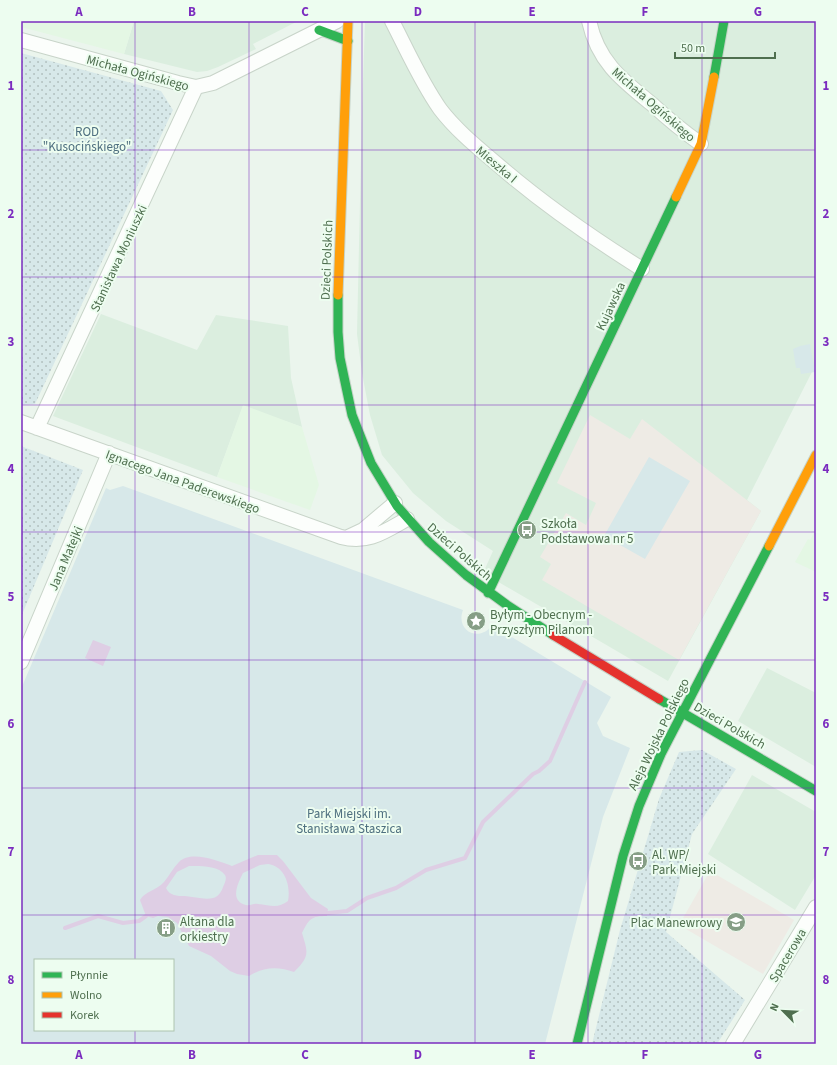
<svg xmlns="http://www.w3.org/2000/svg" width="837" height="1065" font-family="'Source Sans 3',sans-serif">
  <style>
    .residential { fill: #dbeedf }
    .commercial { fill: #e4f7e4 }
    .education { fill: #eeebe5 }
    .grass { fill: url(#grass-dots) }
    .park { fill: #d7e8e9; fill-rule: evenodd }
    .water { fill: #decee4; fill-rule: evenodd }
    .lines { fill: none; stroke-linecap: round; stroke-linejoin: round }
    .stream { stroke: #decee4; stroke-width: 4 }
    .street-casing { stroke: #c8d4c9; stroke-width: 16 }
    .fast-casing { stroke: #c6d3c8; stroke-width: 11 }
    .slow-casing { stroke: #c6d3c8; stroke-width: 11 }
    .jam-casing { stroke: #c6d3c8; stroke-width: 11 }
    .street { stroke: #fcfefc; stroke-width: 14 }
    .fast { stroke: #30b455; stroke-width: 9 }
    .slow { stroke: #ff9f0a; stroke-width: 9 }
    .jam { stroke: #e5322d; stroke-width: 9 }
    .grid { fill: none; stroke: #7b2cbf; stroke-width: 1; stroke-opacity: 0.55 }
    .labels { text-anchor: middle; stroke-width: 4; stroke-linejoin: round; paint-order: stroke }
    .street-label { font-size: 13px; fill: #4f6f4f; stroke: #edfdf0 }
    .park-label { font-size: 13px; fill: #4e6f7f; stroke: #edfdf0 }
    .poi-label { font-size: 13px; fill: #4f6f4f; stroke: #edfdf0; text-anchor: start }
    .neatline { fill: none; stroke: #7b2cbf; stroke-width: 1.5 }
    .grid-label { font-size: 13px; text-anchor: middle; font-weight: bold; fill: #7b2cbf }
  </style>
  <defs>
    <pattern id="grass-dots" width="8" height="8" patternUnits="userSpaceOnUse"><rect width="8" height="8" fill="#d7e8e9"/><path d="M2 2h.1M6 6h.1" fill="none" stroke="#b1c0bf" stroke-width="1.8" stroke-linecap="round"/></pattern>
  </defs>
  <rect width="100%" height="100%" fill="#ebf5ed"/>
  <!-- residential -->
  <path class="residential" d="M134,21H298L253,44L256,49L218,67L207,71L197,72L124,54Z
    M365,21H816V364L747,500L761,511L668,681L483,573L493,551L446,521L413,493L382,455L370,415L362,373L357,334L362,112Z
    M101,314L197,350L216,315L288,326L291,378L302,427L243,406L217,477L53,416Z
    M767,668L816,693V767L738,721Z
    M752,775L816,812V875L795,910L708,854Z"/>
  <!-- commercial -->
  <path class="commercial" d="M21,21H134L124,54L21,27Z
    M243,405L302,427L319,485L310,510L217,477Z
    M816,529V572L795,562L808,539L810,540Z"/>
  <!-- education -->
  <path class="education" d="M590,415L630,439L642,419L761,511L679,660L542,580L551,564L540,557L566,513L586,525L596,503L557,483Z
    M710,871L794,920L763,974L679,925Z"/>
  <!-- grass -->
  <path class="grass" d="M21,53L161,91L173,110L35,404L21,405Z
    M21,446L83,470L21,617Z
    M702,750L736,769L692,834L666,932L745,1000L717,1044H592L620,930L659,799L679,752Z"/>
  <!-- park -->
  <path class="park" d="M810,344L815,372L801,374L800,368H796L793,349L800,346Z
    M649,457L690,481L645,559L604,536Z
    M123,486L463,610C455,631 480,643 492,625L611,697L597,723L603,736L630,748L603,817L545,1044H21V689L106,488L110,490ZM35,960H173V1030H35Z"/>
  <!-- water -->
  <path class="water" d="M93,640L111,647L103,666L85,658Z
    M258,855H277L283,861L311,898L328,909L327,916C311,916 309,919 302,933C308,953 310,956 294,972C278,966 263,967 249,976L237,974L230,971L211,956L189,946L177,923L168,917L158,916L153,918L146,916L140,900C145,891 156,891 164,882C169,876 173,868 179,862C191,850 218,861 232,866ZM268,864C285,866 291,886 288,901C278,909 270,905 258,904C254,903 250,906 246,905C229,901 238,883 243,873L260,865ZM189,866C199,866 218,865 225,875C227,878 225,883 223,887C222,891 218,897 213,898C205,900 194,897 185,896C177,896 170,896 166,888L177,872Z"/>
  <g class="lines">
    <!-- stream -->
    <path class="stream" d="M328,913L347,911L367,898L396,888L426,870L465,858L483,822L533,774L539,771L550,761L585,682
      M65,928L98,916L123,923L139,921L146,916"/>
    <defs>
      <path id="street" d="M392,21C407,50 421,82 440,109C456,130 477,147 497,164C542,203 591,237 642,269
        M589,21C598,62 622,80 653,105C668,119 684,132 701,144
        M21,40L178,83L196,87L213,83L337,21
        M21,422L341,537C368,544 384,532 407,519
        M37,428L196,87
        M346,538L363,530L395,503
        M21,662L109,453
        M733,1044L816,907"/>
      <path id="fast" d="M319,30L348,41
        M714,77L724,21
        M338,295V332L340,358L352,415L371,463L397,506L429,542L466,575L507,605L553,635
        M488,593L676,197
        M659,699L816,791
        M577,1044L623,856L639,806L661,754L769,546"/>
      <path id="slow" d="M676,197L701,144L714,77
        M338,295L348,21
        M769,546L816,455"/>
      <path id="jam" d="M553,635L659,699"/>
    </defs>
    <!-- street casing -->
    <use href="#street" class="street-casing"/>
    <!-- fast casing -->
    <use href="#fast" class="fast-casing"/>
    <!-- slow casing -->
    <use href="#slow" class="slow-casing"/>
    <!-- jam casing -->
    <use href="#jam" class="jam-casing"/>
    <!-- street -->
    <use href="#street" class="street"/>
    <!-- fast -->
    <use href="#fast" class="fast"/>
    <!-- slow -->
    <use href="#slow" class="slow"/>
    <!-- jam -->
    <use href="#jam" class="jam"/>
  </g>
  <!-- grid -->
  <path class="grid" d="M135,21V960M249,21V1044M362,21V1044M475,21V1044M588,21V1044M702,21V1044M21,150H816M21,277H816M21,405H816M21,532H816M21,660H816M21,788H816M21,915H816M135,1030V1044"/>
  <!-- icons -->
  <defs>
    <symbol id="bus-disc" viewBox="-11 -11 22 22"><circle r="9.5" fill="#869e86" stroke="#edfdf0"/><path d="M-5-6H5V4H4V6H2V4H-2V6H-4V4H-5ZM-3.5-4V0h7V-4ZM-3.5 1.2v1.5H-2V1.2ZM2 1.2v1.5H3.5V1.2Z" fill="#fff"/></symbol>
    <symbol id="sight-disc" viewBox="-11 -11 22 22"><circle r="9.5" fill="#869e86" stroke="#edfdf0"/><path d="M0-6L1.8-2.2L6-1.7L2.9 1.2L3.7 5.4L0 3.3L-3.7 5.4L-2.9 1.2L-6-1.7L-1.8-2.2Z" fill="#fff"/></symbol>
    <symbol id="school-disc" viewBox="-11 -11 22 22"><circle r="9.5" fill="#869e86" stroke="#edfdf0"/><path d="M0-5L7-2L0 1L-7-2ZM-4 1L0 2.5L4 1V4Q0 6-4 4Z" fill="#fff"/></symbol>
    <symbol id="building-disc" viewBox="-11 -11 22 22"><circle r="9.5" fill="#869e86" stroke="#edfdf0"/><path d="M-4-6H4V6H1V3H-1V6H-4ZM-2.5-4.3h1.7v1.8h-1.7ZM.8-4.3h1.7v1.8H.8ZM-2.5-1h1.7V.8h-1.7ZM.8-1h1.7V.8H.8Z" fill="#fff"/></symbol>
  </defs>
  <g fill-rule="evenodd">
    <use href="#bus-disc" x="516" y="519" width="22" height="22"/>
    <use href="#sight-disc" x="465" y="610" width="22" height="22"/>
    <use href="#bus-disc" x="627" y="850" width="22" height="22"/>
    <use href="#school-disc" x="725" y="911" width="22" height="22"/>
    <use href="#building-disc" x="155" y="917" width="22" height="22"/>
  </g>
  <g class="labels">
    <!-- street labels -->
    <g class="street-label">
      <text transform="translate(138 72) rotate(15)" y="5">Michała Ogińskiego</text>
      <text transform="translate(654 104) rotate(41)" y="5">Michała Ogińskiego</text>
      <text transform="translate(497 164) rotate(40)" y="5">Mieszka I</text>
      <text transform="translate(118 258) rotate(-65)" y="5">Stanisława Moniuszki</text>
      <text transform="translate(326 260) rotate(-88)" y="5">Dzieci Polskich</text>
      <text transform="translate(610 306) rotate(-65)" y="5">Kujawska</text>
      <text transform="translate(183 481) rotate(20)" y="5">Ignacego Jana Paderewskiego</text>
      <text transform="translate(460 551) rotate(41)" y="5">Dzieci Polskich</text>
      <text transform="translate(65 558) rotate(-67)" y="5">Jana Matejki</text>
      <text transform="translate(730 725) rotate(30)" y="5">Dzieci Polskich</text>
      <text transform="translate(658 734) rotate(-64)" y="5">Aleja Wojska Polskiego</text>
      <text transform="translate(787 955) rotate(-59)" y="5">Spacerowa</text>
    </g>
    <!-- park labels -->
    <g class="park-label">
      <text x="87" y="136">ROD<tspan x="87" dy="15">"Kusocińskiego"</tspan></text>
      <text x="349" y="818">Park Miejski im.<tspan x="349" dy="15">Stanisława Staszica</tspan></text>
    </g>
    <!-- poi labels -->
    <g class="poi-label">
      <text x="541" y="528">Szkoła<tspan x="541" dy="15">Podstawowa nr 5</tspan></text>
      <text x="490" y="619">Byłym - Obecnym -<tspan x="490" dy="15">Przyszłym Pilanom</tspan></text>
      <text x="652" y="859">Al. WP/<tspan x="652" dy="15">Park Miejski</tspan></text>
      <text x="180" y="926">Altana dla<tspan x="180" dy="15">orkiestry</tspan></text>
      <text x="722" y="927" text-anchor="end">Plac Manewrowy</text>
    </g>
  </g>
  <!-- border -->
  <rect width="837" height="1065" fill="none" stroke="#edfdf0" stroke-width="44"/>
  <!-- legend -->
  <rect x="34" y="959" width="140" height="72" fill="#edfdf0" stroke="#aec4b0"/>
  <rect x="42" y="972" width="20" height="6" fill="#30b455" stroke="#aec4b0"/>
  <text x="70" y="979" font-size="12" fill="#4f6f4f">Płynnie</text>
  <rect x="42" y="992" width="20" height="6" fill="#ff9f0a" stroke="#aec4b0"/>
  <text x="70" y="999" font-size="12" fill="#4f6f4f">Wolno</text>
  <rect x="42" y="1012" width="20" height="6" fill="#e5322d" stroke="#aec4b0"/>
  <text x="70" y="1019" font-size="12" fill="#4f6f4f">Korek</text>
  <!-- north arrow -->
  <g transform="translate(783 1011) rotate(294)" stroke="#edfdf0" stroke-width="3" paint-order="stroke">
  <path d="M0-3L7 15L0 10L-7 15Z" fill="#4f6f4f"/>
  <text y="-6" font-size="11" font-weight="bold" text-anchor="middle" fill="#4f6f4f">N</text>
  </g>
  <!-- scale -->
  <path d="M675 52v6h100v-6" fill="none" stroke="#4f6f4f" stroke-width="2"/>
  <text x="681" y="52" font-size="12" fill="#4f6f4f" stroke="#edfdf0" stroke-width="3" paint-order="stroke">50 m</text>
  <rect x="22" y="22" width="793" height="1021" class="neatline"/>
  <g class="grid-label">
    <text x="79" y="16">A</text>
    <text x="192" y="16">B</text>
    <text x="305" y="16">C</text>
    <text x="418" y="16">D</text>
    <text x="532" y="16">E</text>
    <text x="645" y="16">F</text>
    <text x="758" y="16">G</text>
    <text x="11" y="90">1</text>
    <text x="826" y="90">1</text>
    <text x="11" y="218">2</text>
    <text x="826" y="218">2</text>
    <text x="11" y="346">3</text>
    <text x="826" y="346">3</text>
    <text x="11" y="473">4</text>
    <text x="826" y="473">4</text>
    <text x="11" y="601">5</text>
    <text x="826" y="601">5</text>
    <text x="11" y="728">6</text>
    <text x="826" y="728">6</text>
    <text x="11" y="856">7</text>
    <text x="826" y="856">7</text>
    <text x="11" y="984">8</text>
    <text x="826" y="984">8</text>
    <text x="79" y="1059">A</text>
    <text x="192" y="1059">B</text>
    <text x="305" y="1059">C</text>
    <text x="418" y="1059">D</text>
    <text x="532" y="1059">E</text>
    <text x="645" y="1059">F</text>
    <text x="758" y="1059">G</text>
  </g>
</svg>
